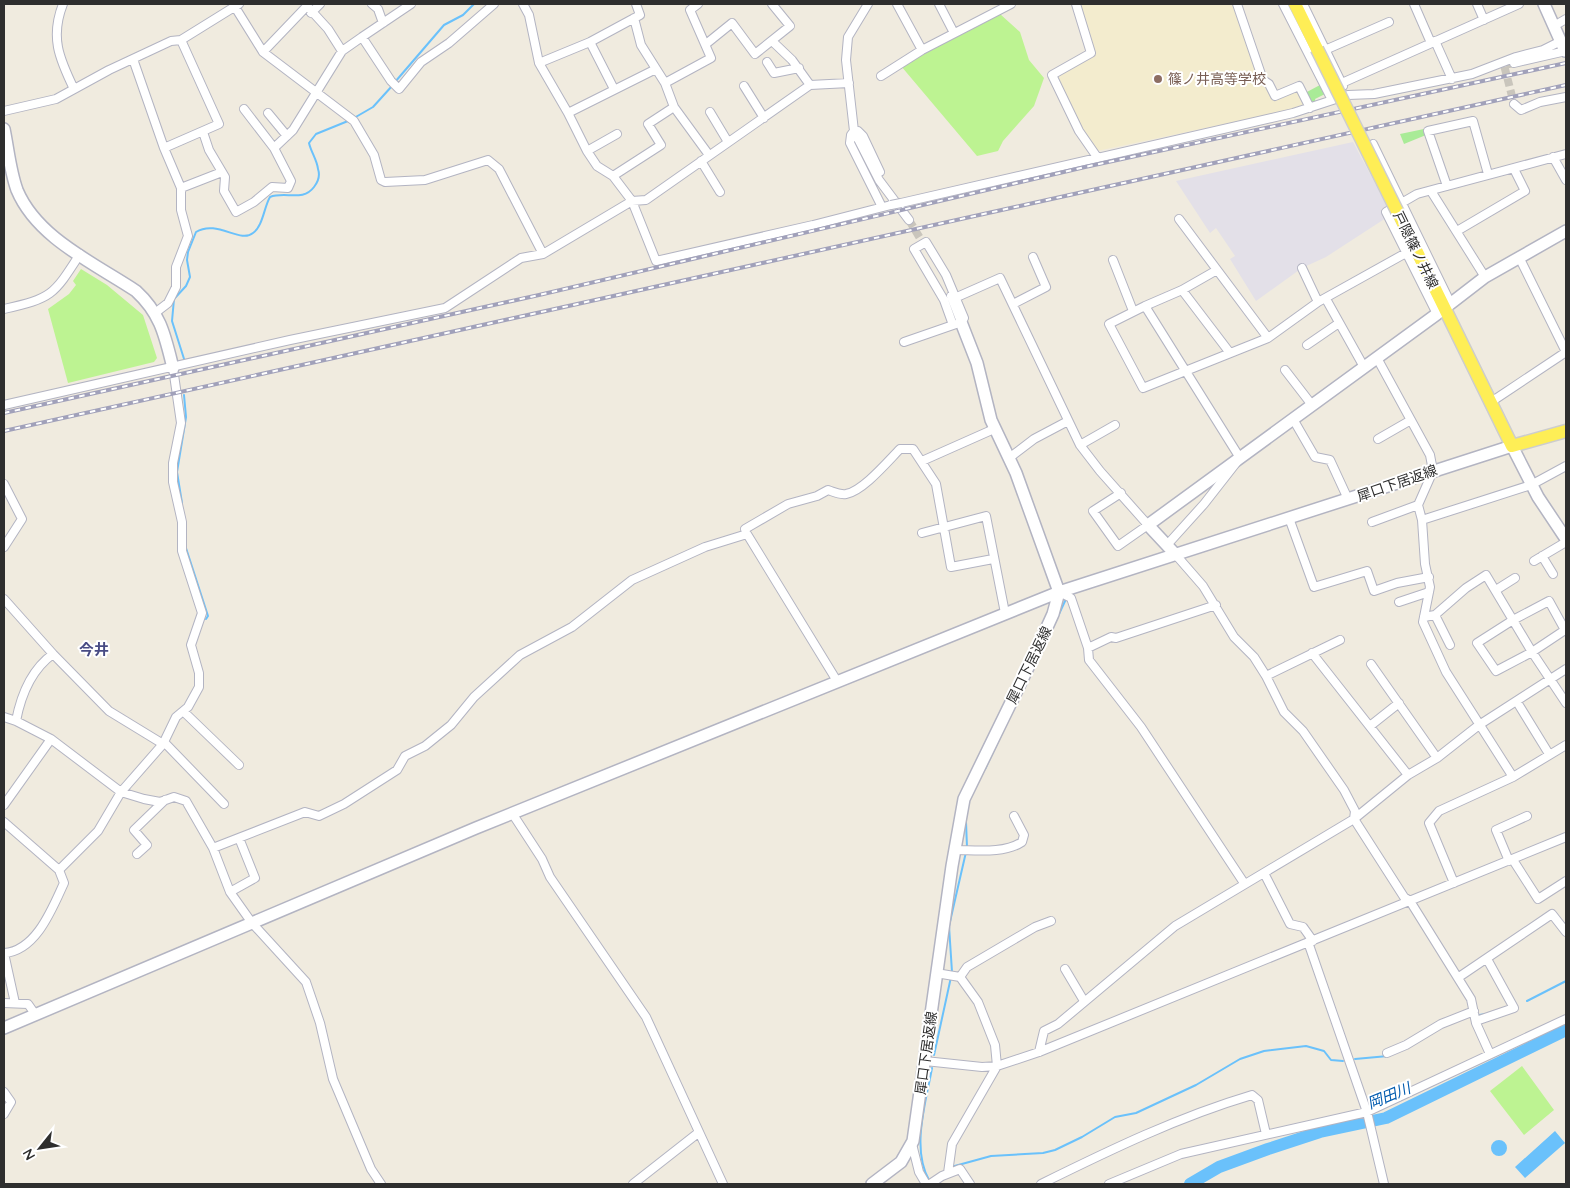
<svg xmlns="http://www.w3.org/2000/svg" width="1570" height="1188" font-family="Quicksand,'Noto Sans JP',sans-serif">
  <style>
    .industrial { fill: #e3e0e8 }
    .education { fill: #f3ecce }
    .green { fill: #a9eb97 }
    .pitch { fill: #bdf392 }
    .water { fill: #6ac1fb }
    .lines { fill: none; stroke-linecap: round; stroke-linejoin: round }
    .stream { stroke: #6ac1fb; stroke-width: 2 }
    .river { stroke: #6ac1fb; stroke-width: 12 }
    .street-tunnel { stroke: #c9c5bc; stroke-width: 8; stroke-dasharray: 8 4; stroke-linecap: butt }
    .street-casing { stroke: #b3b4c2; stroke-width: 10 }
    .secondary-casing { stroke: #b3b4c2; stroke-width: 14 }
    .primary-casing { stroke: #cdcdcd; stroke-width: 15 }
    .street { stroke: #fff; stroke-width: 8 }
    .secondary { stroke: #fff; stroke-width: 11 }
    .primary { stroke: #feee56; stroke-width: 12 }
    .rail-casing { stroke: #a1a1ba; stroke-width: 4 }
    .rail { stroke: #fff; stroke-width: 2; stroke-dasharray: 5.5; stroke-linecap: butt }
    .street-bridge-casing { stroke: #b3b4c2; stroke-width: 10; stroke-linecap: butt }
    .primary-bridge-casing { stroke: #cdcdcd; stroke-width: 15; stroke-linecap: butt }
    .street-bridge { stroke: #fff; stroke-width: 8 }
    .primary-bridge { stroke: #feee56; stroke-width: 12 }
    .education-dot { fill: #8d6e63; stroke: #fff; stroke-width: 2 }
    .labels { text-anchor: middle; stroke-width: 4; stroke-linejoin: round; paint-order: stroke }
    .education-label { font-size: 14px; fill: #785e54; stroke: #fff; text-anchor: start }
    .street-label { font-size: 14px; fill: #2e2e2e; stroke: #fff }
    .neighbourhood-label { font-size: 15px; font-weight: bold; fill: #484b84; stroke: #fff }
    .water-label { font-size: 15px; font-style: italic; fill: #005baf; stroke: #fff }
  </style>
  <rect width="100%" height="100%" fill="#f0ebdf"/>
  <!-- industrial -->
  <path class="industrial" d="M1353,142L1387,206L1381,209L1386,218L1326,257L1302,268L1256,301L1230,259L1235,256L1216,228L1210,233L1176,181Z"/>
  <!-- education -->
  <path class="education" d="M1078,4H1234L1260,83L1269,87L1273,99L1294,90L1298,91L1304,106L1300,108L1097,151L1081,131L1055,76L1095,55Z"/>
  <!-- green -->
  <path class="green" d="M1320,85L1325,94L1315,99L1316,103H1310L1305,93Z
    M1424,129L1426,135L1404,144L1400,134Z"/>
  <!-- pitch -->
  <path class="pitch" d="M1000,14L1020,32L1029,60L1044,78L1034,106L1003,141L998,151L977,156L901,66Z
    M81,269L107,285L143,315L157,358L154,362L68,383L48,309L69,294L76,285L73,281Z
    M1522,1066L1554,1110L1524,1135L1490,1091Z"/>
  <!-- water -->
  <path class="water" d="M1555,1131L1565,1143L1525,1178L1515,1167Z
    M1491 1148a8 8 0 1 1 16 0a8 8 0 1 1-16 0Z"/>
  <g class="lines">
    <!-- stream -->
    <path class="stream" d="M395,82L444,25L463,15L474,4
      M354,118L373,107L392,86
      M185,362L172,321L174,299L186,286L190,277L187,260L188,252L196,232C217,219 240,244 253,233C263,226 264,207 270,197C285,191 303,202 314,187C318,182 320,175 318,169C317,160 311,152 309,143L316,134L348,121
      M182,503L177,472L186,417L184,395
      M185,545L208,616L206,619
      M1039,657L1066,599
      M985,769L1001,735
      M966,822L967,847
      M952,972L949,926L966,852
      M1527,1001L1566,981
      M1479,1015L1487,1014
      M934,1055L951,977
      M1355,1059L1388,1056
      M951,1167L991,1156L1043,1153L1055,1150L1082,1137L1115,1117L1136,1113L1196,1085L1240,1059L1264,1051L1306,1046L1324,1051L1331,1060L1343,1061
      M929,1180C911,1148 926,1102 932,1068"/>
    <!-- river -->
    <path class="river" d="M1190,1184L1219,1167L1268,1149L1320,1132L1386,1118L1566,1030"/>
    <!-- street-tunnel -->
    <path class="street-tunnel" d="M1514,63L1504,65L1514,104
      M909,220L926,248"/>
    <defs>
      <path id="street" d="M63,4C50,37 59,58 74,89
        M372,4L378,9L383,23
        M523,4L529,15L539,63L568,113L587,151L597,166L613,176L632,201L656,261L813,225L891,205
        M868,4L848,37L846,60L854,131L879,180L909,220
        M897,4L922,50
        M939,4L954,33
        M1076,4L1091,53L1052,75L1079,131L1097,157
        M1237,4L1263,80L1269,84L1275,96L1299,86L1310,108
        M1283,4L1332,100
        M1303,4L1343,86
        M1414,4L1431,43
        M1477,4L1484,20
        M235,7L263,52L354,121L374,155L381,180L385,182L425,180L488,160L499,169L543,254
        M311,13L320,4
        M634,18L641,45L665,83L674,107L709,155
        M1554,26L1566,19
        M362,37L411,4
        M772,41L792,60L810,85
        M1435,41L1452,79
        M590,42L614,89
        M706,44L732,23L755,54L790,26L772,4
        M1325,50L1389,22
        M342,51L362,37L391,81L399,89L421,62L449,43L494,4
        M263,52L307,6L328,29L342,51L293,130L274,148
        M133,59L164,148
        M767,62L774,73L799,68
        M539,63L590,42L640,15L636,4
        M1514,63L1566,51
        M881,76L922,50L1011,4
        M665,83L711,58L690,10L698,4
        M1342,83L1519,4
        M744,86L764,118
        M1514,104L1521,110L1540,102L1566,97
        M4,111L56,99L109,70L171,41L181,40L239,4
        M710,112L728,142
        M268,113L287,136
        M568,113L656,69
        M203,132L209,150L225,177L224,191L236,212L254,202L272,187L288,188L291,181L274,148L244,109
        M1373,144L1451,304
        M587,151L617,134
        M1553,157L1566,180
        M701,161L720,192
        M880,172L863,136L858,131H854L851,135L850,143L882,207
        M613,176L661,145L648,124L674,107
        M1447,186L1428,131L1473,121L1488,174
        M181,188L222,172
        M1431,191L1485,277
        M901,203L1293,113L1348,95L1374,94L1472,74L1516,57L1543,50L1561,41
        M1179,219L1268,338
        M1457,231L1525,191L1514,169
        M1519,257L1566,352
        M1113,260L1133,311
        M1302,268L1318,302
        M1182,290L1230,353
        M951,296L961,322
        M957,297L1000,278L1080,445L1100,471L1148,525L1118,546L1093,511L1121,493
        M1326,299L1364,367
        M1013,304L1046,287L1033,257
        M1145,306L1182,290L1217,270
        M4,309C52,298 53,296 80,254
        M155,313L168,303L176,287V267L188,236L181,210V188L164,148L219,124L181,40
        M1437,314L1386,212L1417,194L1566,154
        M953,325L944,300L914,249L926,242L946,275L964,318L961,322
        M904,342L956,324
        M1307,345L1339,323
        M1377,358L1430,455L1433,471L1418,505L1422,520L1425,564L1430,587L1423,622L1446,672L1513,777
        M1285,370L1312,405
        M1491,402L1566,352
        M4,405L290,340L445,308L521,258L543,254L632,201L646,200L810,85L849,83
        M1293,419L1315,457L1330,460L1348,499
        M1378,439L1411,420
        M1080,445L1115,425
        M1009,458L1034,439L1068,421
        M922,461L994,429
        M4,484L22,519L4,547
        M1289,518L1314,587L1367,571L1374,591L1397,583L1429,577
        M1422,520L1531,485L1566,466
        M1372,522L1418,505
        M745,529L788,504L817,496L828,490C834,492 839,495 846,494C863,491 888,461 900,449H913L936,484L951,567L993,559
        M922,533L986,516L1005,613
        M1167,545L1204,504L1240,458L1145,306L1109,324L1143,388L1268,338L1318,302L1406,253
        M1176,555L1203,586L1234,637L1254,657L1266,676L1340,640
        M1542,556L1553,574
        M1534,561L1566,542
        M1496,590L1515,578
        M1059,592L1071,598L1088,648L1089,660L1141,727L1244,883
        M4,599L53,654C32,669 21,695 16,721
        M1549,601L1565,630L1532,652L1496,671L1477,643L1513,620Z
        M1399,602L1429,592
        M1435,615L1450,645
        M1424,617L1435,615L1466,588L1486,575L1532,652L1566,703
        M1088,648L1111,637L1116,638L1216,605
        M1312,653L1408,775
        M53,654L109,711L163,744
        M1371,664L1437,758
        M1266,676L1284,712L1303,731L1344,790L1355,811L1354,819L1404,897L1410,901L1471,999L1476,1023L1490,1054
        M1517,702L1549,754
        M184,712L239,765
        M4,717L16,721L51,739L121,792L144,799L160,802L174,797L186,801L213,848L230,892L252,923L306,982L320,1023L333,1079L371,1169L381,1184
        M1370,726L1399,703
        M164,742L224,804
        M4,805L51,739
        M512,813L542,859L550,877L646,1017L723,1184
        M4,822L59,870
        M213,848L305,812L319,816L344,804L397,770L405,756L425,746L451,725L474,697L520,655L572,627L632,580L705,547L747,534L837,681
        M955,850C975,850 1004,854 1022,842L1024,835L1014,816
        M137,854L147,845L134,830L165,800
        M1513,860L1538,899L1566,881
        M1509,861L1496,830L1527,816
        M1264,873L1290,924L1303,927L1313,941
        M1454,883L1429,823L1439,811L1513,777L1566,745
        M230,892L255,878L239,838
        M1308,942L1367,1112L1384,1184
        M4,953C36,951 52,909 64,883L59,870L98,831L121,792L163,744L176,717L188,707L199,687V673L191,645L202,613L182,551V522L173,482V463L181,423L173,368
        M4,953L15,1003
        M1065,969L1084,1001
        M936,973L960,977L978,1002L995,1045L997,1066L952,1144L948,1173
        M960,977L967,967L1035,927L1051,921
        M1459,977L1552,914L1566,932
        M4,1003L28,1004L35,1014
        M1476,1021L1514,1008L1487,959
        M1039,1052L1044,1031L1058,1024L1175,926L1354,819L1408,775L1437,758L1479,725L1566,669
        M1387,1053L1406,1045L1441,1024L1474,1011
        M925,1061L982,1067L997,1066L1039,1052L1566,837
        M4,1092L11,1102L4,1114
        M912,1144L919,1172L926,1184
        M633,1184L698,1133
        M930,1184L942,1176L960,1169L970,1184
        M1041,1184C1110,1150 1178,1117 1252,1095L1258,1100L1266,1134
        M1109,1184L1181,1154L1367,1112L1566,1019"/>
      <path id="secondary" d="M1544,4L1565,51
        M4,129C8,148 10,171 17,190C37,238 94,263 136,291C161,314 165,336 173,368
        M1176,555L1148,525L1437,314L1485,277L1566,231
        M4,1028L476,828L1059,592L1016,473L991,420L977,363L961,322
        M872,1184L901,1162L913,1141L952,866L964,799L1038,647L1053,614L1059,592L1512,446L1538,497L1566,539"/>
      <path id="primary" d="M1295,4L1317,49
        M1398,213L1512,446L1566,431"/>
    </defs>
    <!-- street casing -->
    <use href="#street" class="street-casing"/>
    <!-- secondary casing -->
    <use href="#secondary" class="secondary-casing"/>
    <!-- primary casing -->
    <use href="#primary" class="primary-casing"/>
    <!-- street -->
    <use href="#street" class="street"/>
    <!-- secondary -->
    <use href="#secondary" class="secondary"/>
    <!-- primary -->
    <use href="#primary" class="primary"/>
    <defs>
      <path id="rail" d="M4,413L539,295L1085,167L1566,63
        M4,431L1566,85"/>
    </defs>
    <!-- rail casing -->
    <use href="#rail" class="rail-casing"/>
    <!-- rail -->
    <use href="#rail" class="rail"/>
    <defs>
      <path id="street-bridge" d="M891,205L901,203"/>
      <path id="primary-bridge" d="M1317,49L1398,213"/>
    </defs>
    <!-- street-bridge casing -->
    <use href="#street-bridge" class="street-bridge-casing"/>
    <!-- primary-bridge casing -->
    <use href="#primary-bridge" class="primary-bridge-casing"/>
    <!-- street-bridge -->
    <use href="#street-bridge" class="street-bridge"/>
    <!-- primary-bridge -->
    <use href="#primary-bridge" class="primary-bridge"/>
  </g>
  <!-- markers -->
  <circle class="education-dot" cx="1158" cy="79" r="5"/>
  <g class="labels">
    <!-- education labels -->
    <g class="education-label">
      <text x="1168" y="84">篠ノ井高等学校</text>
    </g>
    <!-- street labels -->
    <g class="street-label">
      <text transform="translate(1416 250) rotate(64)" y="5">戸隠篠ノ井線</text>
      <text transform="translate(1397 483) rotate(-19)" y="5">犀口下居返線</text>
      <text transform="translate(1029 665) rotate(-64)" y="5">犀口下居返線</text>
      <text transform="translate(926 1053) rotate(-82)" y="5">犀口下居返線</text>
    </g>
    <!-- neighbourhood labels -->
    <g class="neighbourhood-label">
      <text x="94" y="655">今井</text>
    </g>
    <!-- water labels -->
    <g class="water-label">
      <text transform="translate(1389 1096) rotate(-22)" y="5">岡田川</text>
    </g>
  </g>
  <!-- border -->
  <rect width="1570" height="1188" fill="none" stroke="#2e2e2e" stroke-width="10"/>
  <!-- north arrow -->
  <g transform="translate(40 1148) rotate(240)" stroke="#ffffff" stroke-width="4" paint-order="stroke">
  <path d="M0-4L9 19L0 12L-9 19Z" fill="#2e2e2e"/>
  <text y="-8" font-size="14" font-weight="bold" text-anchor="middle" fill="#2e2e2e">N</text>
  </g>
</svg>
